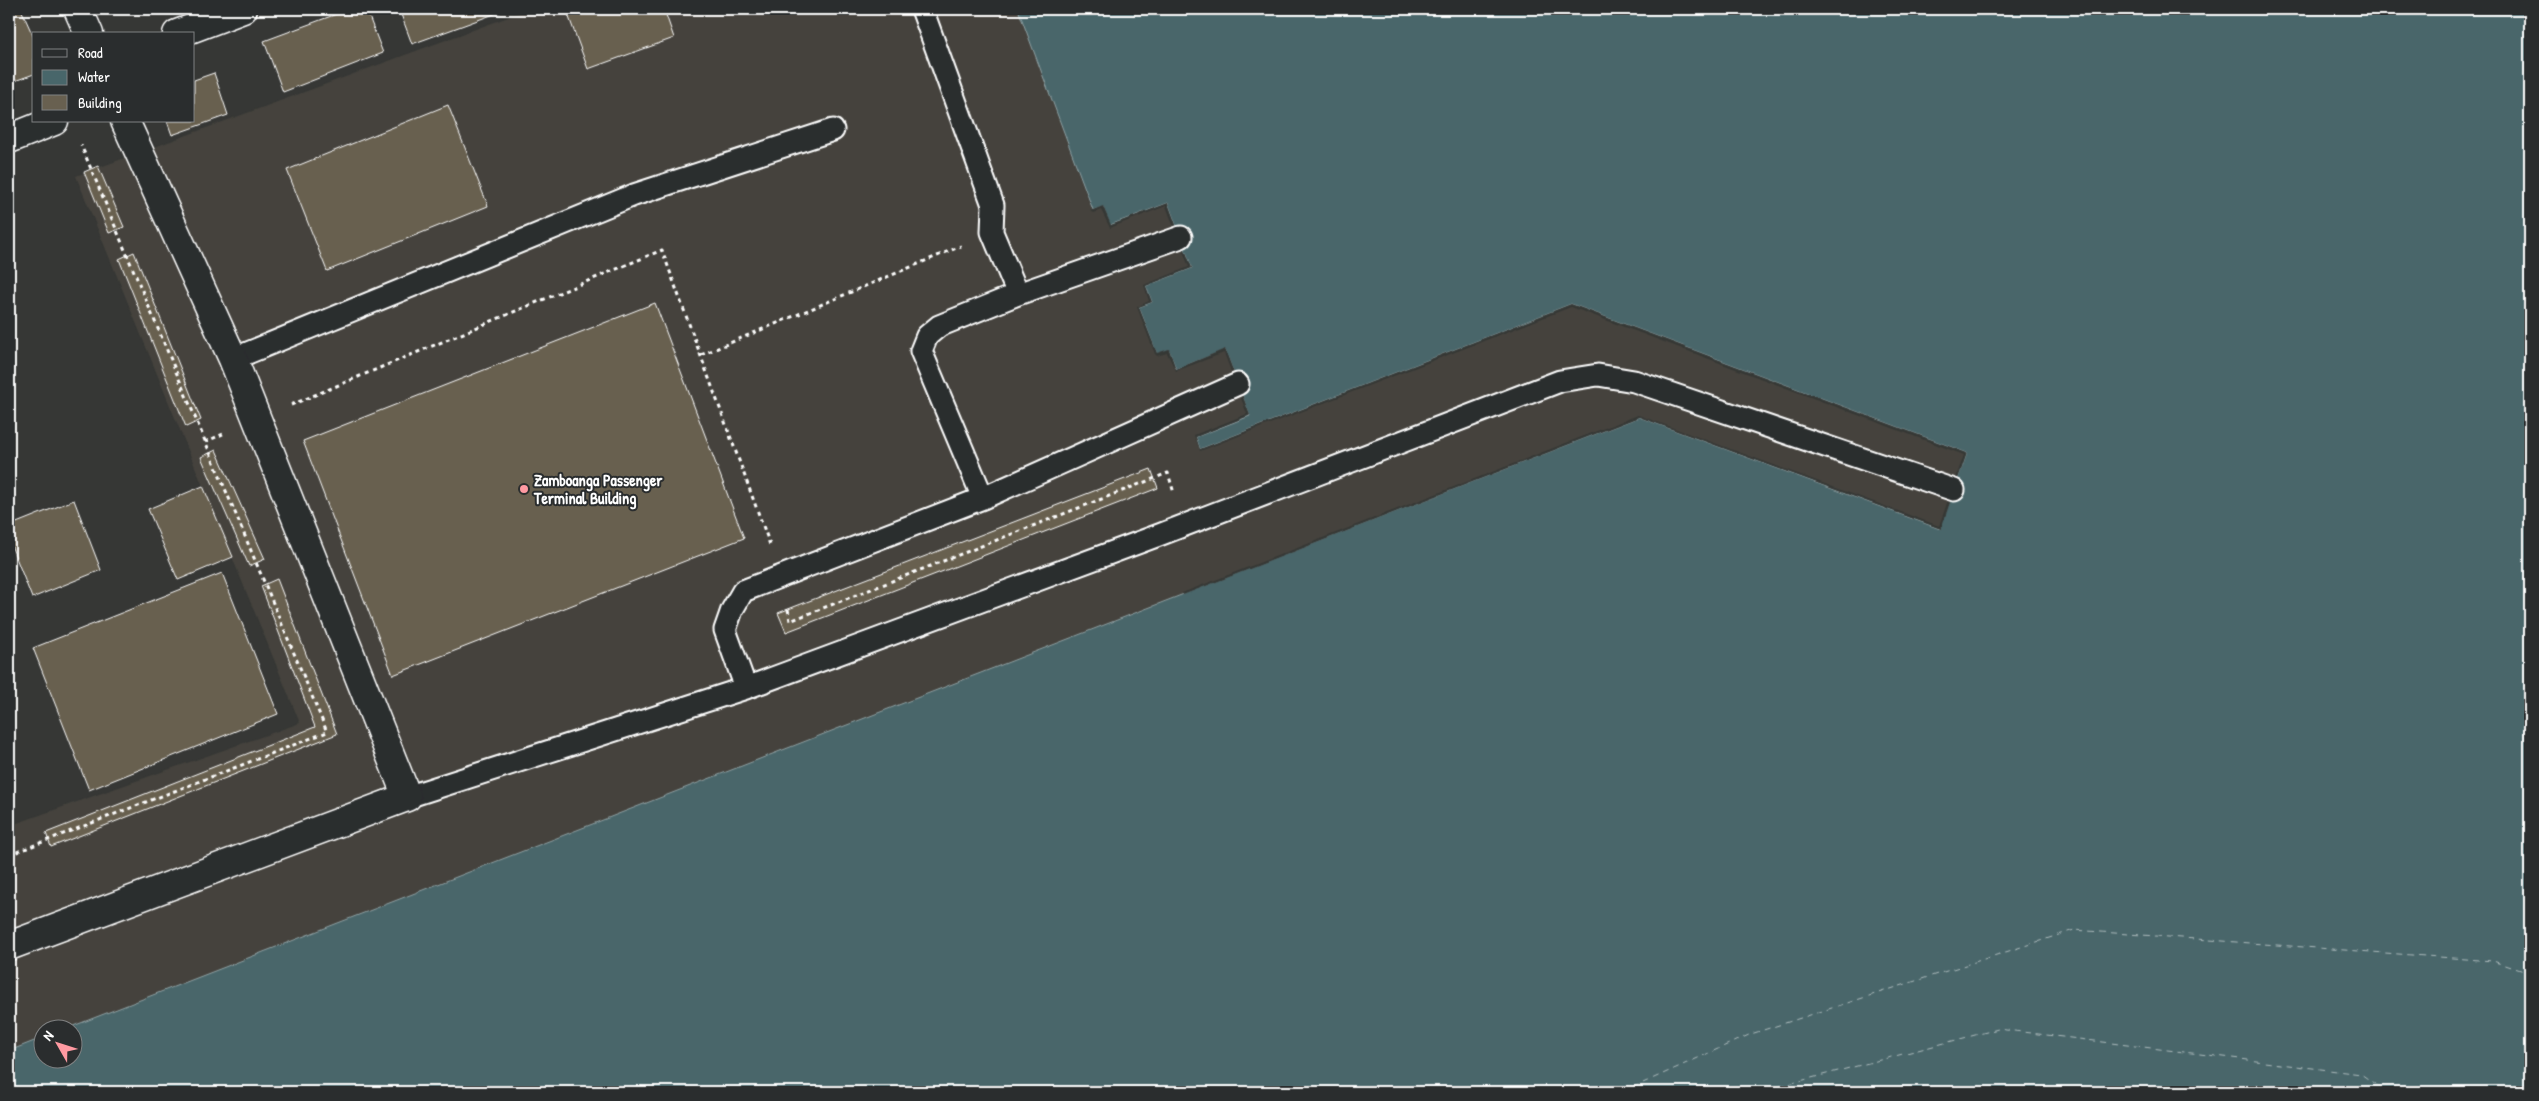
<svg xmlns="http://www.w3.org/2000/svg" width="2539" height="1101" font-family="'Patrick Hand',sans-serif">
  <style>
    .built { fill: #45433d }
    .water { fill: #48666a; stroke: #91a3a6 }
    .pier { fill: #363735 }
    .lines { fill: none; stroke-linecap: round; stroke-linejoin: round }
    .ferry { stroke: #adbabc; stroke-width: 1; stroke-dasharray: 6 5; stroke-linecap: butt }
    .building { fill: #686050; stroke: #fff }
    .lane-casing { stroke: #fff; stroke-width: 25 }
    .street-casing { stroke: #fff; stroke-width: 31 }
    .path { stroke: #fff; stroke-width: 3; stroke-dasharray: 4 4; stroke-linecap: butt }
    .lane { stroke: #2a2d2e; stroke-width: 21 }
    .street { stroke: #2a2d2e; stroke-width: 28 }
    .poi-dot { fill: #ff9aa2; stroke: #2a2d2e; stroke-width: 2 }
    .labels { text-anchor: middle; stroke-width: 4; stroke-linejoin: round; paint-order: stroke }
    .poi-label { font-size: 16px; font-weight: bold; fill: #fff; stroke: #2a2d2e; text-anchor: start }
  </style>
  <rect width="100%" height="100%" fill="#363735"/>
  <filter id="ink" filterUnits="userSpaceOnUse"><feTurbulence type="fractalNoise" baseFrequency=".02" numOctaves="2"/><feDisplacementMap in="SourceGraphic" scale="10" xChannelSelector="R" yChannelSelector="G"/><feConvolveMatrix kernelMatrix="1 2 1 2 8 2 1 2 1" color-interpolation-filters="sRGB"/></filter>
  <g filter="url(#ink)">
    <!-- built -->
    <path class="built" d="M530,9H1018L1092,210L1103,206L1111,225L1168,203L1192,268L1152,302L1157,353L1169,349H1225L1250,415L1196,437L1200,449L1571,304L1967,453L1941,529L1639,417L68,1028H42V1038L9,1051V826L300,723L76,176Z"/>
    <!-- water -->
    <path class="water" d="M1018,9H2530V1092H9V1051L42,1038V1058H72V1028H68L1639,417L1940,529L1967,453L1571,304L1200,449L1196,437L1250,416L1225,350L1176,369L1169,350L1157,354L1139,307L1152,302L1146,286L1192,268L1168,203L1110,225L1103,207L1093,210Z"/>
    <!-- pier -->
    <path class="pier" d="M1168,203L1192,268L1146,286L1152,302L1139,307L1157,353L1169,349L1176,369L1225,349L1250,415L1196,437L1200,449L1571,304L1967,453L1941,529L1639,417L1183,595L1182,593L1638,415L1939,526L1964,455L1571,307L1200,451L1194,435L1247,414L1224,353L1176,371L1167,353L1157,356L1155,354L1137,307L1149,301L1144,285L1189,267L1166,206L1110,228L1101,210L1093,213L1090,211L1103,206L1111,225Z"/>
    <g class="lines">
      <!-- ferry -->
      <path class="ferry" d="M1623,1092L1751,1034L2074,930L2493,961L2530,973
        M1758,1092L1998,1029L2361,1074L2386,1092"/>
    </g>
    <!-- building -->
    <path class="building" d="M9,9H21L34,38V74L9,83Z
      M350,9H366L383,53L283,92L264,41Z
      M399,9H508L412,44Z
      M566,9H664L674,38L588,69Z
      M214,73L228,115L172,135L167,121H194V80Z
      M448,105L488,206L327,271L287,170Z
      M98,166L124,227L109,233L84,172Z
      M134,252L201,420L186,427L119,259Z
      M655,303L744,538L393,675L303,441Z
      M216,450L265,559L249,566L201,457Z
      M1151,469L1158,488L786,632L778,613Z
      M203,486L233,557L178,580L148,509Z
      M74,500L101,570L32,598L9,540V526Z
      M222,573L278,714L89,790L33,648Z
      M277,579L337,734L51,847L46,833L315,727L261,586Z"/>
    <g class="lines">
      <defs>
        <path id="lane" d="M922,9L993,205L992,232L1018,294
          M233,359L634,195L833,130
          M983,498L921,351L927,336L939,326L1018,294L1181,237
          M746,688L725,630L732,610L743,591L983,498L1238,384
          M407,797L746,688L1159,535L1560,381L1598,375L1634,381L1954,490"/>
        <path id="street" d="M78,9L89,34
          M177,34L243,9
          M9,139L54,121
          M9,946L407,797L233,359L125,121"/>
      </defs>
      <!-- lane casing -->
      <use href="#lane" class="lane-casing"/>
      <!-- street casing -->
      <use href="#street" class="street-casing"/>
      <!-- path -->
      <path class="path" d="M701,355L961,246
        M291,405L662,250L770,545
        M205,442L223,434
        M788,609L790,621L1168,473L1174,493
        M9,855L327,732L81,145"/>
      <!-- lane -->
      <use href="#lane" class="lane"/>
      <!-- street -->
      <use href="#street" class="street"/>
    </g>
  </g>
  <!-- markers -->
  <circle class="poi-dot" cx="524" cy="489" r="5"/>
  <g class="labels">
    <!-- poi labels -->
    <g class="poi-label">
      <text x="534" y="486">Zamboanga Passenger<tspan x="534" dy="18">Terminal Building</tspan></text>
    </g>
  </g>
  <!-- margin -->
  <rect width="2539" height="1101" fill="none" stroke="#2a2d2e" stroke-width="30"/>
  <rect x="15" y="15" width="2509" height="1071" fill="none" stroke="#fff" stroke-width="2" filter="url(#ink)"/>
  <!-- legend -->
  <rect x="32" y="32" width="162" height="90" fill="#2a2d2e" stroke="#7f8182"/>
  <rect x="42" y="49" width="25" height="8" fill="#2a2d2e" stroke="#7f8182"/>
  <text x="78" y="58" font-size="15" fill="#ffffff">Road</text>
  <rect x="42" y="70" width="25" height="15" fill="#48666a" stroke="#7f8182"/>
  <text x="78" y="82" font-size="15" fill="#ffffff">Water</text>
  <rect x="42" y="95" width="25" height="15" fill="#686050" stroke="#7f8182"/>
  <text x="78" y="108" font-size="15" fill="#ffffff">Building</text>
  <!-- north arrow -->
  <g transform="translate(58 1044) rotate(309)"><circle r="24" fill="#2a2d2e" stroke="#7f8182"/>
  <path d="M0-4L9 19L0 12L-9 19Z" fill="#ff9aa2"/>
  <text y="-8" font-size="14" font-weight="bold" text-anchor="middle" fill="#ffffff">N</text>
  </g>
</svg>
